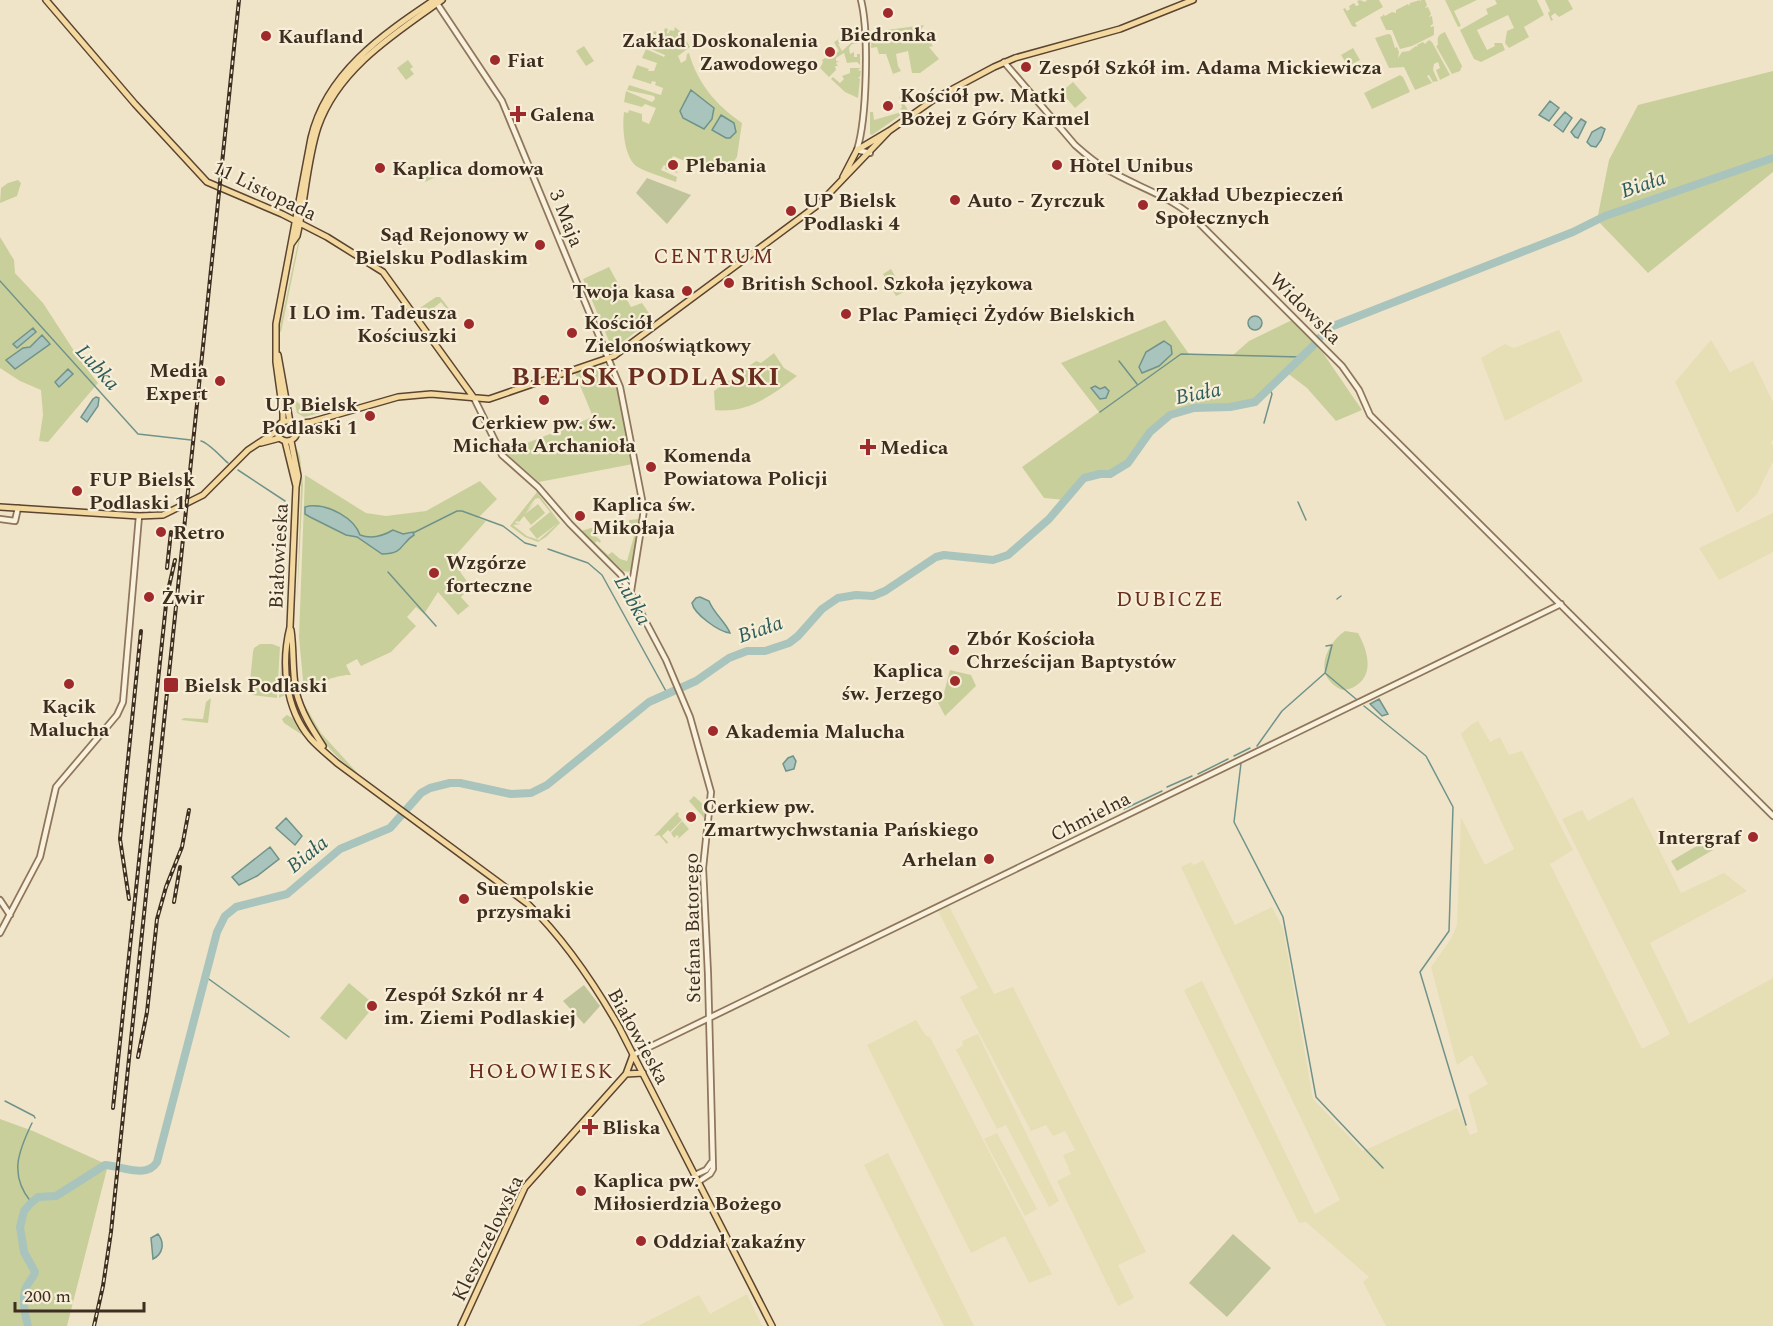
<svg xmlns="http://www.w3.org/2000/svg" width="1773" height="1326" font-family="Spectral,serif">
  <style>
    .farmland { fill: #e6deb5 }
    .green { fill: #c9cf9b; fill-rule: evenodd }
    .cemetery { fill: #bfc49a }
    .water { fill: #a9c4bc; stroke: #6f938a; stroke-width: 1.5 }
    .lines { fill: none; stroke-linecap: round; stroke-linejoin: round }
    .stream { stroke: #6f938a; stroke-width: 1.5 }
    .river { stroke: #a9c4bc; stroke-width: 8 }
    .minor-casing { stroke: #8d765c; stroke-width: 8 }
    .major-casing { stroke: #5b4430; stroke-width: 8 }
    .minor { stroke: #faf1dc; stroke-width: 4.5 }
    .major { stroke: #f3d9a0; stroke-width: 5 }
    .rail-casing { stroke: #3d2e20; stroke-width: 4 }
    .rail { stroke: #f7eed8; stroke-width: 1.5; stroke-dasharray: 4.5; stroke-linecap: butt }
    .poi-dot { fill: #9e2a2b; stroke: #f7eed8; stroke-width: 2 }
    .labels { text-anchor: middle; stroke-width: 4.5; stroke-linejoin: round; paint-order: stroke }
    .poi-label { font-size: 20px; font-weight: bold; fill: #3d2e20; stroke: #f7eed8; text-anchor: start }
    .street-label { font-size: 20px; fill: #3d2e20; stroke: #f7eed8 }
    .water-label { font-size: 21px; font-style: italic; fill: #2f5d5a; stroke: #f7eed8 }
    .neighbourhood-label { font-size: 21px; letter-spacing: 1.5px; fill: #6b2e1e; stroke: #f7eed8 }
    .district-label { font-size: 26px; font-weight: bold; letter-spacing: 1.5px; fill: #6b2e1e; stroke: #f7eed8 }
  </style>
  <rect width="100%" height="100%" fill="#f0e4c8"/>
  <!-- farmland -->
  <path class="farmland" d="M1559,330L1583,381L1505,421L1481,358L1505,344L1514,348Z
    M1711,340L1730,372L1753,361L1773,402V440L1771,442L1773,446V461L1757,494L1737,513L1675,382Z
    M1773,513V552L1719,580L1699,548Z
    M1478,721L1490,742L1500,737L1509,755L1522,751L1573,850L1550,864L1642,1049L1670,1034L1562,819L1582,810L1588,821L1633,797L1681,893L1724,873L1747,891L1650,943L1689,1024L1773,978V1326H1386L1363,1282L1369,1277L1306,1222L1299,1223L1184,990L1202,981L1315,1214L1340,1200L1181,867L1191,862L1194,865L1203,860L1235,925L1272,907L1283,928L1313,1099L1363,1151L1457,1108L1470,1135L1478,1132L1468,1095L1488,1084L1472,1055L1457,1065L1431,967L1451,939L1457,925L1461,817L1485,865L1514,849L1461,734L1472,724Z
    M949,906L994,994L1013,987L1146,1252L1118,1265L1134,1298L1118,1306L1057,1181L1071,1174L1063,1155L1075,1150L1065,1131L1053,1136L1046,1125L1031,1131L960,997L978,988L938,911Z
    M916,1020L926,1036L930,1037L1052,1274L1029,1283L1005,1236L971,1253L867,1045Z
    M978,1034L1059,1201L1049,1207L1006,1125L997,1129L956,1050L963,1045L962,1041Z
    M997,1133L1037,1209L1025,1216L984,1139Z
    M888,1153L974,1326H944L864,1165Z
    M747,1294L762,1326H638L699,1295L710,1314Z"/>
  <!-- green -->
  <path class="green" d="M1360,0L1365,2L1367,0H1379L1383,7L1355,23L1357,26L1355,27L1352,26L1343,9L1345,8L1347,11L1350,9L1349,6L1354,3L1356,6L1359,5L1357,1Z
    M1420,0L1421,2V0H1425L1427,5L1425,8L1428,7L1431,14L1429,17L1432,16L1433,24L1430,26L1431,27L1434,26V35L1412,46L1400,49L1392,30H1386L1380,17L1383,16V14L1385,16L1392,12L1396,13V10L1408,4L1409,6L1410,3Z
    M1445,0H1477L1454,11L1461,26L1458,27Z
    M1495,0H1537L1544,15L1524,27L1529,37L1509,48L1505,43L1507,31L1514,28L1508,15L1477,30L1487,50L1495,46L1494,43H1502L1505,50L1481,62L1474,59L1460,30L1488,14L1486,9L1497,4Z
    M1545,0H1568L1573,9L1559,17L1555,13L1551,16L1553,20L1551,21L1548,13L1550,11Z
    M924,25L920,31L933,46L929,47L939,59L920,73H912L908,51L896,54L898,66L901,71L893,74L886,54H879L877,47L871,48L872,32Z
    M675,27L682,33L690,47L678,56L681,63L686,60L687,54L689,53C698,84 716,105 742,123L737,157L725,174L711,163L706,170L673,156L671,161L678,173L665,169L666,166L664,165L661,170L677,177L676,182C664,177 647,173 636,166C624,156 622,127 624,112L628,113L629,110L642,114V121L649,124L656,108L645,104L642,107L624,102L626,91L652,102L655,99L654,96L627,90L629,85L661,95L663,88L655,85L656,82L652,81L651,84L632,78L637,65L649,69L648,71H654L657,63L642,58L646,49L664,57L665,55L646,47L647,45L660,48V45L656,46L648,43L652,36H654L652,42L656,44L662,39L653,33L654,31L663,34L665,28L668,29L667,33L668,34L670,30L674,31Z
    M854,30H860V40H858L859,34H850L851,41L845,40L844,42L838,44L842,51L852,42L860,43L852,44L849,48L850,54L854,52V57H857V54H860V65L857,62L847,63L844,53L836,58V61H839L836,63L838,66H835L836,70L829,77L820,68L823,62L822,60L825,58L828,59L839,51L834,42Z
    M1445,32L1462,66L1460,71L1452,74L1436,46L1438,45C1437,37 1438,35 1445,32Z
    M1388,34L1391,35L1395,48L1397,47L1399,52L1398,58L1402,52L1409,51L1416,46L1418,47L1417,45L1423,42L1425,44L1429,40L1432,42L1450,75L1440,80L1436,70L1440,68L1438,62L1434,64L1433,70L1438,81L1433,82L1429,75L1427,76L1432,83L1415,90L1404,67L1389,68L1375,38Z
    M584,46L594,61L586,66L576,51Z
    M1353,48L1360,60L1348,66L1341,55Z
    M408,60L413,67L410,69L414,74L406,80L397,68Z
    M850,68H861L858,70L861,71L860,77H858L860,79L858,98L845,92L831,79L833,77L840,83L844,79L842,76L850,73Z
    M1773,71V172L1648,273L1597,220L1609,160L1638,105Z
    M1400,75L1403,77L1410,92L1372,109L1364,93Z
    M1073,82L1087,98L1075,108L1061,92Z
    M899,96L908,110L872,135L870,134V112H873L874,120L898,113L902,107Z
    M430,166L436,177L425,182L420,170Z
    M18,180L21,183L17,196L0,203L1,188L8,183Z
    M0,237L14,260L15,273L43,303L80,360L98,383L48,442L39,441L43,415L41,390L20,381L0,368Z
    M299,238L300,239L281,332L279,331Z
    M609,267L631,307L642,303L653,319L617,346H611L583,279Z
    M891,269L904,292L896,296L883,274Z
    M436,297H440L454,315L452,316L441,302L422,317L417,310Z
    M1165,320L1189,354L1232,356L1249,341L1292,320L1323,353L1362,410L1336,421L1307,388L1286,372L1255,402L1230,407L1194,408L1170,415L1150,432L1128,463L1110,474H1100L1084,478L1065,500L1044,498L1022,467L1099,412L1061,363Z
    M774,353L784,368L797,376C773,395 747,414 715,410L714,391L756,361L761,363Z
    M604,364C621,377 629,443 633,464L539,482L504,452L593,417L575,373Z
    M294,399L310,413L328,409L329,411L304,417L297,413Z
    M297,449L300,456L303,485L297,605L301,486L295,451Z
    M305,475L366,513L386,516L426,511L480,481L497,499L478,518L486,521L456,555L461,573L471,587L461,597L469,606L458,615L438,592L424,614L416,607L407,617L416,626L391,652L361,666L357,659L346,665L351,675C338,674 314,684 304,691L299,637Z
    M537,492L560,523L546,537L538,542L525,537L510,526ZM539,498L558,522L550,512L529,529L537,539L558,523L539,540L527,536L513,525L521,524L515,523L517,521L519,522L524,516L531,525L545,513L538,504L525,514L536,501L527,510L535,499Z
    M639,519L640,521L632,567L629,572L623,571L581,531L598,526L601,535L595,531L593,533L601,541L600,543L597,541L595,543L608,555L612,552L620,559L627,561L634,536L630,534L629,520Z
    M1345,631L1358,633C1368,651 1375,675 1354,687C1350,689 1344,691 1340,689C1313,675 1325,645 1345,631Z
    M260,644H272L280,647L277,698L253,695L249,691L253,652L254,648Z
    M282,649L285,695L279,698Z
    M950,670L971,675L976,686L945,716L932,691L944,693Z
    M211,698L208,723L181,720L184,718L203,719L206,702Z
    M303,702L321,733L361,777C336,758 311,733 303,702Z
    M287,715L296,720L304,736L284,723L282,719Z
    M694,796L706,807L704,818L689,801Z
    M677,812L679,814L678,816L682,820L670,832L668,830L662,836L668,842L667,844L659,835L654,836Z
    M682,821L689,829L677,840L679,837L677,835L674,838L671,833Z
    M1707,840L1713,850L1677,871L1671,861Z
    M349,983L375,1005L346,1040L320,1018Z
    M0,1119L33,1131L108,1165L67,1326H0Z"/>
  <!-- cemetery -->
  <path class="cemetery" d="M647,178L691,195L667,224L636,193Z
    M584,985L600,1006L584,1024L563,1001Z
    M1233,1234L1271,1268L1227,1317L1189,1283Z"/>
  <!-- water -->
  <path class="water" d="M691,90L714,108L712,119L704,129L683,118L680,111Z
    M1550,101L1559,108L1549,121L1539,115Z
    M1565,112L1572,118L1563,132L1554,125Z
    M721,115L734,123L736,132L730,138H726L712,130Z
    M1581,119L1586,122L1578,138L1575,137L1571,132Z
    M1601,127L1605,129L1601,140L1596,147L1591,146L1587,142L1592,132Z
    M1248 323a7 7 0 1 1 14 0a7 7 0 1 1-14 0Z
    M33,328L36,332L17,348L13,344Z
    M42,335L50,344L15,369L6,360L23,348L30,347Z
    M1164,341L1171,346L1172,354L1159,366L1142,373L1139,367L1146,352Z
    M68,369L73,374L59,387L55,382Z
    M1095,386L1100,389L1105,387L1109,391L1106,398L1100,399L1091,388Z
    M96,397L99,398L98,406L87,422L81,417L93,399Z
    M309,506C329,504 354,518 360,535C371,539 383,536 393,530L403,534L413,532L414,535C400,543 405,554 382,554L357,537L346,535L310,517L305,514V507Z
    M700,597L709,601C714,614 726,622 730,633C719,632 694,614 692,603L696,598Z
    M1379,699L1388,714L1382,716L1370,704Z
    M793,756L796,761L794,769L786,771L783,764L788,758Z
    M286,818L302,836L295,845L276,828Z
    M270,847L279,859L257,876L239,885L232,877Z
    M158,1234C165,1243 163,1254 153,1259L151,1238Z"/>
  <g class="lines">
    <!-- stream -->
    <path class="stream" d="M0,281L138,434L191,440
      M1119,361L1137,384
      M1100,412L1181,354L1301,357
      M1264,423L1272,394L1270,389
      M201,441C209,443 221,457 228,463
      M238,470L285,501
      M1298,502L1306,520
      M413,533L457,511H462L503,526L525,543L536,546
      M548,549L588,563L602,575L667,693
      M388,572L436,626
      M1337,599L1341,596
      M1325,673L1356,699
      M1364,706L1426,756L1453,807L1449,931L1420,972L1466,1125
      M1257,746L1282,711L1325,673L1332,645L1326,646
      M1234,756L1250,748
      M1241,763L1234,822L1283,917L1316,1097L1383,1168
      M1198,774L1228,759
      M1167,787L1192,776
      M1124,809L1162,791
      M206,977L289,1037
      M5,1101L34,1116L35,1118
      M31,1202C9,1175 18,1152 32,1123"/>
    <!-- river -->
    <path class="river" d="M28,1326C25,1315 22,1301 25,1290C27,1283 33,1279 35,1272L24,1252L20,1227L24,1211L30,1204L38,1197L56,1196L105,1165C121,1166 147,1179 157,1162L217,932L225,916L236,907L287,894L340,849L390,828L421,793L430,788L450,783H460L511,794L531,793L547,785L649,702L696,681L729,658L747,651H765L789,643L798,636L822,609L838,598L856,595L873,596L885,591L936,557L944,555L993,560L1008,555L1049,519L1084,478L1100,474H1110L1128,463L1150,432L1170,415L1194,408L1230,407L1255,402L1312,347L1328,328L1573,232L1605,216L1773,158"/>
    <defs>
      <path id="minor" d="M861,0C869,32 867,118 857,150L870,153
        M436,2L502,101L620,387L644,510L631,591
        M1004,62L1075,145C1084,153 1094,162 1105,168C1134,186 1166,194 1192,216L1342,366L1359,390L1370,415L1773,816
        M474,398L502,455L538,487L570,524L621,575L666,660L690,717L711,792L703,868L708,974L713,1169L710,1174L698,1182
        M0,519L15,521L18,508
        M0,900L10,915
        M0,933L40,857L56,787L117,715L123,702L139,516
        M633,1055L1561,604
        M695,1175L706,1170L711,1163"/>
      <path id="major" d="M46,0L135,104L207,182L282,214L327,237L383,272L474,398
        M843,177L857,150L889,131L936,98L994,67L1015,58L1120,29L1193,0
        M292,243L297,236C305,202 307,160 318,127C338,69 394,34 442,0
        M278,355L290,422
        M277 431a10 10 0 1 1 20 0a10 10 0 1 1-20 0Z
        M283,422V413L276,362V324L311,138C326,73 382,35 434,0
        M294,424L311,422L398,397L431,394L489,399L614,356L819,204L889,131
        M285,441L296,486
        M291,441L298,476L296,487L290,627C281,663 285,708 310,738C318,747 328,755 337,763L528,904C563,938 595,985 619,1027L772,1326
        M261,443L280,438
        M0,507L139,516L163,515L203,495L248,450L277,431
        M291,630C294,651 292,671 296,691C301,712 312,729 323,746
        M626,1074L643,1073
        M461,1326L525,1187L626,1074L633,1055"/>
    </defs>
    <!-- minor casing -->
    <use href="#minor" class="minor-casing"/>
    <!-- major casing -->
    <use href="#major" class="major-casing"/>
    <!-- minor -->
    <use href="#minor" class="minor"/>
    <!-- major -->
    <use href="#major" class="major"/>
    <defs>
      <path id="rail" d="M167,568L171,532
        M129,899L120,839L141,631
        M174,902L180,867
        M138,1057L147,1012L157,919L166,887L182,847L189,810
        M113,1108L167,595L175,560
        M94,1326L103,1286L111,1232L239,0"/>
    </defs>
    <!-- rail casing -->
    <use href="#rail" class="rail-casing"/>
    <!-- rail -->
    <use href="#rail" class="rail"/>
  </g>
  <!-- markers -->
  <g class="poi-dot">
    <circle cx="888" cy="13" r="6"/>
    <circle cx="266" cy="36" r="6"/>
    <circle cx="830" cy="52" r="6"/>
    <circle cx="495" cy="60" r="6"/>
    <circle cx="1026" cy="67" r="6"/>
    <circle cx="888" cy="106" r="6"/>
    <path d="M515 105h6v6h6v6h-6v6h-6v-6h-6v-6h6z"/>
    <circle cx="673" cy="165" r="6"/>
    <circle cx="1057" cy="165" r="6"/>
    <circle cx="380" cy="168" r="6"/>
    <circle cx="955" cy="200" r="6"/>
    <circle cx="1143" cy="205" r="6"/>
    <circle cx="791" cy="211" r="6"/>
    <circle cx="540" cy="245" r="6"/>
    <circle cx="729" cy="283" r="6"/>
    <circle cx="687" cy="291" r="6"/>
    <circle cx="846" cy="314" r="6"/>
    <circle cx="469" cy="324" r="6"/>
    <circle cx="572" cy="333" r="6"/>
    <circle cx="220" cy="381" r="6"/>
    <circle cx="544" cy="400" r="6"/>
    <circle cx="370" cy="416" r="6"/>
    <path d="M865 438h6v6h6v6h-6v6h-6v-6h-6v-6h6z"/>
    <circle cx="651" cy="467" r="6"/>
    <circle cx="77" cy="491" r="6"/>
    <circle cx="580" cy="516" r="6"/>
    <circle cx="161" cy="532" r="6"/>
    <circle cx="434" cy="573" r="6"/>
    <circle cx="149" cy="597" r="6"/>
    <circle cx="954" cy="650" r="6"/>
    <circle cx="955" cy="681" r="6"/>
    <circle cx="69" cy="684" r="6"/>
    <rect x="163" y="677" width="16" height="16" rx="3"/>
    <circle cx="713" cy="731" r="6"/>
    <circle cx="691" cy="817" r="6"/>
    <circle cx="1753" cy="837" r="6"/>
    <circle cx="989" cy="859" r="6"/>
    <circle cx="464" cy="899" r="6"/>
    <circle cx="372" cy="1006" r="6"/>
    <path d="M587 1118h6v6h6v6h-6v6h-6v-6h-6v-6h6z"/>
    <circle cx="581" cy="1191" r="6"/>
    <circle cx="641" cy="1241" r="6"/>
  </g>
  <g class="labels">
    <!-- poi labels -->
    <g class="poi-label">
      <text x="888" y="41" text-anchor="middle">Biedronka</text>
      <text x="278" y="43">Kaufland</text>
      <text x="818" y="47" text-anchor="end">Zakład Doskonalenia<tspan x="818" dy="23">Zawodowego</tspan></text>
      <text x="507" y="67">Fiat</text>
      <text x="1038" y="74">Zespół Szkół im. Adama Mickiewicza</text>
      <text x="900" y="102">Kościół pw. Matki<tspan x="900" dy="23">Bożej z Góry Karmel</tspan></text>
      <text x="530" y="121">Galena</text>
      <text x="685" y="172">Plebania</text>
      <text x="1069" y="172">Hotel Unibus</text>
      <text x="392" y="175">Kaplica domowa</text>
      <text x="1155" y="201">Zakład Ubezpieczeń<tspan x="1155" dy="23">Społecznych</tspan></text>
      <text x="803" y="207">UP Bielsk<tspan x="803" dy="23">Podlaski 4</tspan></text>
      <text x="967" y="207">Auto - Zyrczuk</text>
      <text x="528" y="241" text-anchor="end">Sąd Rejonowy w<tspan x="528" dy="23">Bielsku Podlaskim</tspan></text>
      <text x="741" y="290">British School. Szkoła językowa</text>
      <text x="675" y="298" text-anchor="end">Twoja kasa</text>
      <text x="457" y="319" text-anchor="end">I LO im. Tadeusza<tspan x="457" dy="23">Kościuszki</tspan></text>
      <text x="858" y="321">Plac Pamięci Żydów Bielskich</text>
      <text x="584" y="329">Kościół<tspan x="584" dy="23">Zielonoświątkowy</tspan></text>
      <text x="208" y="377" text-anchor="end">Media<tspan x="208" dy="23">Expert</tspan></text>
      <text x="358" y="411" text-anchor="end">UP Bielsk<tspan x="358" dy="23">Podlaski 1</tspan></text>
      <text x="544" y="429" text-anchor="middle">Cerkiew pw. św.<tspan x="544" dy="23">Michała Archanioła</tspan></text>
      <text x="880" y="454">Medica</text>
      <text x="663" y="462">Komenda<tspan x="663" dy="23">Powiatowa Policji</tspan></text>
      <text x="89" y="486">FUP Bielsk<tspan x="89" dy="23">Podlaski 1</tspan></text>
      <text x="592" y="511">Kaplica św.<tspan x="592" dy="23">Mikołaja</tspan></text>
      <text x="173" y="539">Retro</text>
      <text x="446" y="569">Wzgórze<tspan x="446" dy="23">forteczne</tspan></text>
      <text x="161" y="604">Żwir</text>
      <text x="966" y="645">Zbór Kościoła<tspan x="966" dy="23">Chrześcijan Baptystów</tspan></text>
      <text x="943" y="677" text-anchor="end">Kaplica<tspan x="943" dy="23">św. Jerzego</tspan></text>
      <text x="184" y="692">Bielsk Podlaski</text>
      <text x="69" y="713" text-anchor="middle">Kącik<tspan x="69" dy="23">Malucha</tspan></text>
      <text x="725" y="738">Akademia Malucha</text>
      <text x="703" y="813">Cerkiew pw.<tspan x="703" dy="23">Zmartwychwstania Pańskiego</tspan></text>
      <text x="1741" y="844" text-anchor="end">Intergraf</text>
      <text x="977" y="866" text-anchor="end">Arhelan</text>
      <text x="476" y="895">Suempolskie<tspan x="476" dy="23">przysmaki</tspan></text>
      <text x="384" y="1001">Zespół Szkół nr 4<tspan x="384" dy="23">im. Ziemi Podlaskiej</tspan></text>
      <text x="602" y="1134">Bliska</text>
      <text x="593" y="1187">Kaplica pw.<tspan x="593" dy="23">Miłosierdzia Bożego</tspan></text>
      <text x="653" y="1248">Oddział zakaźny</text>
    </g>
    <!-- street labels -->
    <g class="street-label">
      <text transform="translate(265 190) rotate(26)" y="7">11 Listopada</text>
      <text transform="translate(567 218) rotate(68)" y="7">3 Maja</text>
      <text transform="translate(1306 308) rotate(45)" y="7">Widowska</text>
      <text transform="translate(278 556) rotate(-87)" y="7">Białowieska</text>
      <text transform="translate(1090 816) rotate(-27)" y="7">Chmielna</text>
      <text transform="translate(692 928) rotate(-91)" y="7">Stefana Batorego</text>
      <text transform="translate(639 1036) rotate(61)" y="7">Białowieska</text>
      <text transform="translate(487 1238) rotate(-64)" y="7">Kleszczelowska</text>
    </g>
    <!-- water labels -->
    <g class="water-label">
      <text transform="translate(1643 184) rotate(-19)" y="7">Biała</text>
      <text transform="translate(98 367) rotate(48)" y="7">Lubka</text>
      <text transform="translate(1198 393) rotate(-11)" y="7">Biała</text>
      <text transform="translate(633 600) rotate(61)" y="7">Lubka</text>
      <text transform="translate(760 629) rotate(-19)" y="7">Biała</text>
      <text transform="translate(307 854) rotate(-39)" y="7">Biała</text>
    </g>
    <!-- neighbourhood labels -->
    <g class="neighbourhood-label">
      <text x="714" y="263">CENTRUM</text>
      <text x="1170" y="606">DUBICZE</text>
      <text x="541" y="1078">HOŁOWIESK</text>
    </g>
    <!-- district labels -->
    <g class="district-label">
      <text x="646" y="385">BIELSK PODLASKI</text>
    </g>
  </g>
  <!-- scale -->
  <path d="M15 1302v9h129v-9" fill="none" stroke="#3d2e20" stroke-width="3"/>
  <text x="24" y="1302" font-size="18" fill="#3d2e20" stroke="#f7eed8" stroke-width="4.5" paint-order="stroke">200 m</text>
</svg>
